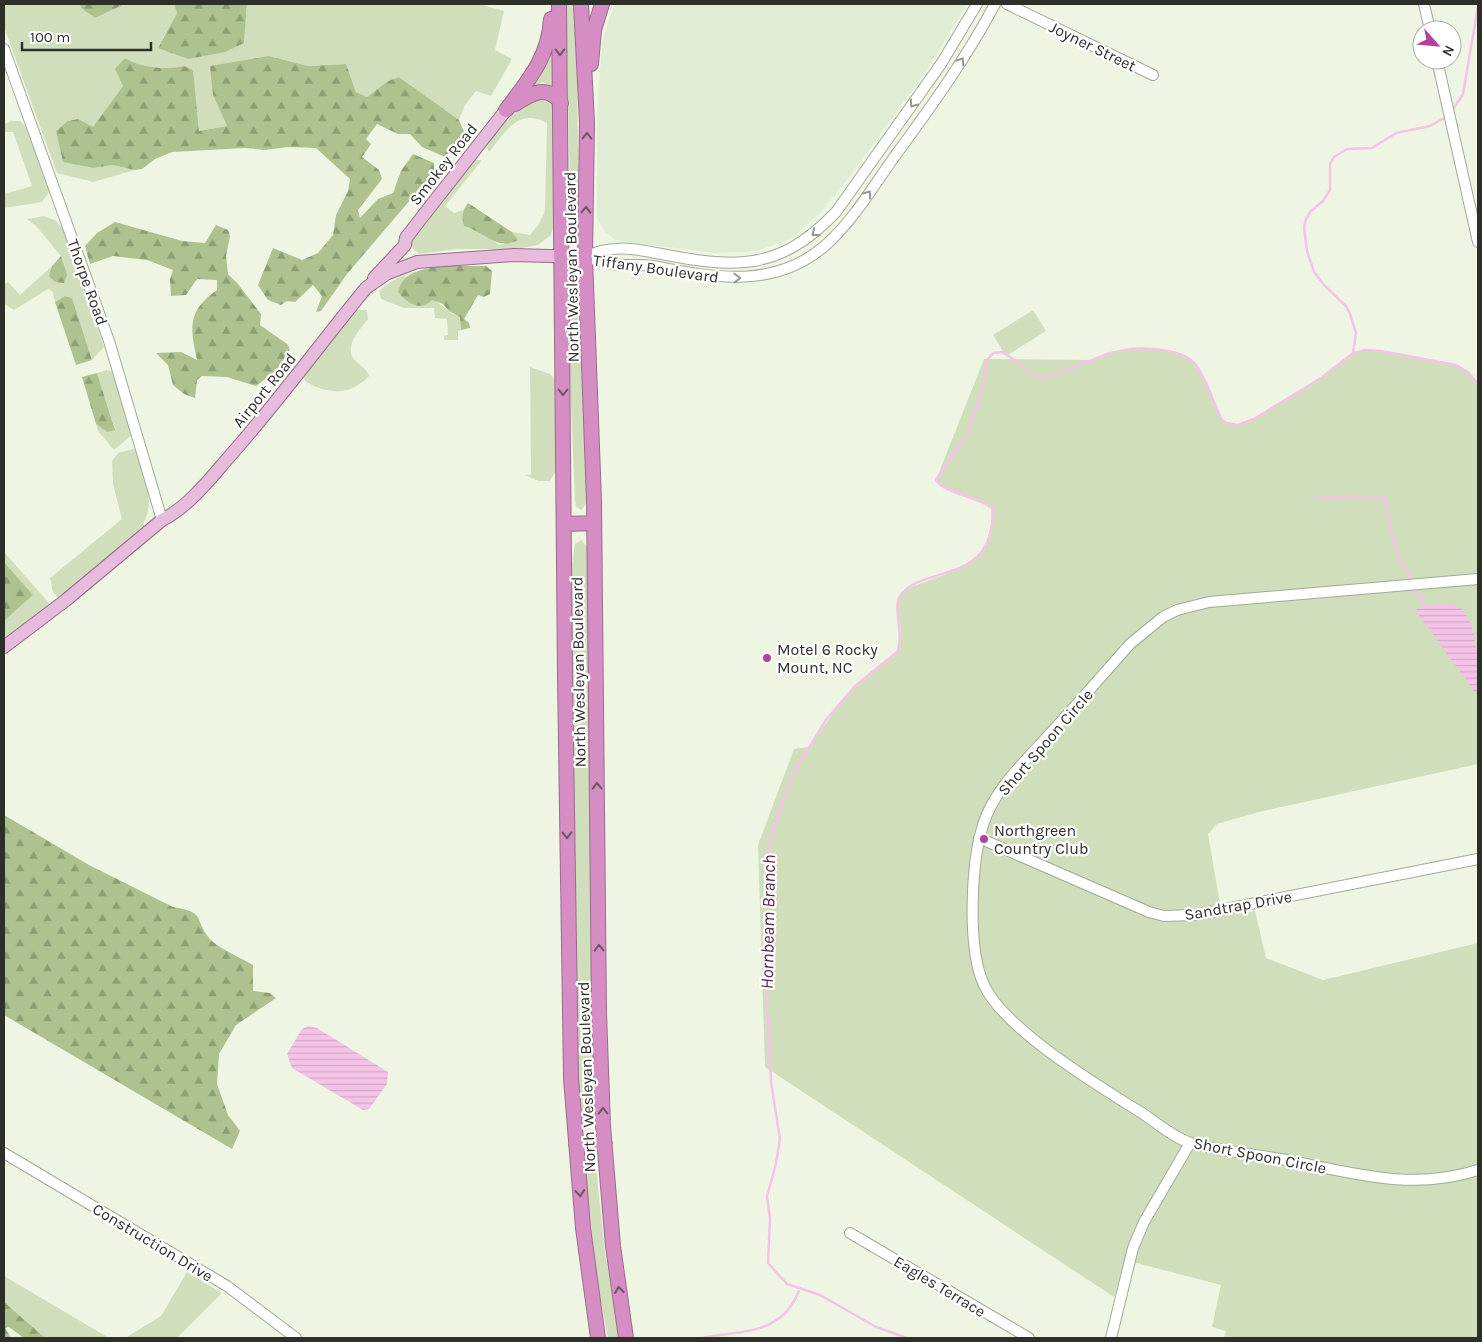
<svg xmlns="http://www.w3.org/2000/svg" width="1482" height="1342" font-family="Karla,sans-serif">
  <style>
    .built { fill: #e0ecd3 }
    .grass { fill: #d0debc }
    .forest { fill: url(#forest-firs) }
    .water { fill: url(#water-rules) }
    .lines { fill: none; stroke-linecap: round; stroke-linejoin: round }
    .stream { stroke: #f5c3e8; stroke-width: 2.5 }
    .minor-casing { stroke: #a2a998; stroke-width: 12 }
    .major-casing { stroke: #9a6c8d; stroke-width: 14 }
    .highway-casing { stroke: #9a6c8d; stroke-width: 16 }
    .minor { stroke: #fff; stroke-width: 10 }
    .major { stroke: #e6bbdb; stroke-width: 12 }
    .highway { stroke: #d58dc3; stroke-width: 14 }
    .oneway { stroke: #705567 }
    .oneway2 { stroke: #969894 }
    .poi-dot { fill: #b3429d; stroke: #fff; stroke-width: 2 }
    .labels { text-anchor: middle; stroke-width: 4.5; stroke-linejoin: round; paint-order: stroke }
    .street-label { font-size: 16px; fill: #2d3029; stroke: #fff }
    .poi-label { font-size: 16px; fill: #2d3029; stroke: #fff; text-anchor: start }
    .water-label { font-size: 18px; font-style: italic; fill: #5e2553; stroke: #fff }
  </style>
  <defs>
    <pattern id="forest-firs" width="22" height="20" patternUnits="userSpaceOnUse" patternTransform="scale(1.25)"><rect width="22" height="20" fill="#adc28f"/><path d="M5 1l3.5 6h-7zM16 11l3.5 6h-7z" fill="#8d9e75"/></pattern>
    <pattern id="water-rules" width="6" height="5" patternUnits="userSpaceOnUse" patternTransform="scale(1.25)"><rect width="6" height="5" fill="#f5c3e8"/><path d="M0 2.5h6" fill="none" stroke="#d2a8c7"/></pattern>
  </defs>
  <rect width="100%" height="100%" fill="#eef6e3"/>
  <!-- built -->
  <path class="built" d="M614,4H967L927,70L850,176L820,213L791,239L756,251L714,253L615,240L605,232L597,218V116L602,43Z"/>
  <!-- grass -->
  <path class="grass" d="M4,4H80L81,8L95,18L125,4H174L177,13L158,47L244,43L247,4H479L504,11L495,50L512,59L491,96L476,91L465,105L459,120L399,77L388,81L367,97L356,92L346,64L308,66L269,56L213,95L227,126L199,131L196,101L184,66C165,70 142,68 125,58L123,86L93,128L94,168L112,165L135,170L93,182L57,173L4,27Z
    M566,4H576L579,224L577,238L574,241L571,240Z
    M554,38V89L543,82L527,90Z
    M542,99L555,107L556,218L551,235L538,245L516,249H457L420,254L413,249L411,243L412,238L475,160H482L445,206L454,213L463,210L462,218L464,226L479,231L499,245L518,240L512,232L530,235L539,224L545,210L547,123C518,107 506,132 489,152L487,148C490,137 516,109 526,102C531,100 537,99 542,99Z
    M11,121H20L27,128L50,191L42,202L4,208V194L32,186L13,132H4V124Z
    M44,216L55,220L63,229L104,347L92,360L72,298L65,296L55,302L53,292L48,289L14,310L4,304V284L8,282L20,295L52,266L49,276L67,274L61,256L36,226L27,219Z
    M418,271L405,276C420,289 435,300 450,312C453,315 457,315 460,317L461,330L458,331V340H444V336L448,335L447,319L435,318L434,308H404L381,299L379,291C391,280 402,275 418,271Z
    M571,277H574L576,284L589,494L587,503L581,510L576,507L575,500L567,314Z
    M357,310H367L368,319C361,328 345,345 353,358C358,365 366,367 369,376C350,396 328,395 305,381L304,378L307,372Z
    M1033,310L1046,331L1006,356L993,335Z
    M1129,349C1202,347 1194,363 1222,420L1227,423L1238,425L1254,419L1316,382L1352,354L1364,350L1381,351L1456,365L1468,372L1478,384V764L1259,812L1217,824L1208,834L1222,916L1255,911L1266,958L1323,980L1478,943V1338H1224L1226,1331L1212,1327L1221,1285L1125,1260L1114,1297L765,1067L758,845L794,749L809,747L846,695L897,652L900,645L901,632L897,604L900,596L906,589L954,571L977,557L984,550L991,529L992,508C978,496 945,494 936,480L984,359L1090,360L1109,352Z
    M530,367L550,374L557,382V469L550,481H538L525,475H531Z
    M107,370L113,372L115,377L132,435L114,450L98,431L96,424L107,432L115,429L97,373Z
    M133,449L137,452C146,487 161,510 131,539L60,598C50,593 53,587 50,578L122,519L113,484L112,461L118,453Z
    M581,540L589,549L596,1099L592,1123L589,1129H585L581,1124L576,1045L571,570L575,544Z
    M4,552L49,603L46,608L4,638V621L33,595L4,562Z
    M589,1156L592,1157L596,1166L605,1254L621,1338H608L592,1255L583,1169Z
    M187,1272L222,1293L177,1338H125L161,1316Z
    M4,1276L109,1338H45L4,1302Z"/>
  <!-- forest -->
  <path class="forest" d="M80,4H125L95,18L81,8Z
    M174,4H247L244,43L225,52L188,59L158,48L177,13Z
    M269,56L308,66L346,64L356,92L367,97L388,81L399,77L459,120L465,134L445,157L422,147L410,134H398L377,124L366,139L371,144L362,157L379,170L382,179L358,210L360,218L378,199L393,193L401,171L413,154L434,163V172L347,274L321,311L316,312L322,296L313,285L295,302L287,301L281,305L268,300L258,285L273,248L302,260L318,253L333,235L336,215L348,191L350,179L316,148L288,147L265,150L245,148L172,152L155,159L142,169L135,170L112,165L94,168L63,162L56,131L68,121L78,119L93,127L123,86L115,69L125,58C142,68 165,70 184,66L193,70L199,131L227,126L213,95L210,66Z
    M468,203L512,232L518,240C496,251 487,233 464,226C461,216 462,211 468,203Z
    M115,222L182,241L205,243L216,225L228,230L230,236L226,256L228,274L238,284L261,314L260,325L287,344L290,349L276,371L256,386L227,377L202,376L197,380L195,398L184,394L173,385L168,365L156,353L181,352L197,360C190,328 187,311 217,290V280L197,279L186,295L171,296L170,279L173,270L147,260L113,256L90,264L85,246L97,233Z
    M61,256L67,274L64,283L55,282L49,276L52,266Z
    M444,266H486L492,271L490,294L484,297L478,295L464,319L469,323L470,328L461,330L460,317L449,311L443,304L432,300C419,312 407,303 398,292C403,270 425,269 444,266Z
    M65,296L72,298L92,360L76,365L55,302Z
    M97,373L115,430L107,432L96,424L82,377Z
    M4,562L33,595L4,621Z
    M4,815L89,865L173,907C206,912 194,919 209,938C216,947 243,959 253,965V991L270,993L276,998L236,1025L219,1054L217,1084L228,1115L240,1131L232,1149L4,1015Z
    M4,1302L43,1336L45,1338H24L9,1327L5,1328L11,1338H4Z"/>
  <!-- water -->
  <path class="water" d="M1452,604C1480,610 1478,674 1478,696L1415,610L1425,606Z
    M309,1026L317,1028L388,1072L387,1084L369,1109L363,1110L292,1068L287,1054L302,1029Z"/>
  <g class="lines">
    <!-- stream -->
    <path class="stream" d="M1452,111L1463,94L1478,6
      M1353,353L1356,333L1350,314L1346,306L1325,286L1314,272L1307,251L1304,227L1306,219L1311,211L1323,201L1330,190V164L1334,157L1347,149L1372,148L1396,133L1430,126L1446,117
      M1314,498L1377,496L1385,499L1396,552L1412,581
      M1415,588L1425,606
      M702,1338C742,1330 783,1336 800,1288
      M907,1338L876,1327L820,1295L787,1284L768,1263L770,1219L767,1196L776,1164L780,1139L771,1082L767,1007L768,940L766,865L771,837L792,775L826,720L855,686L897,652C905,634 892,609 900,596C918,568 978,582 990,534C992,526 994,516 992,508C977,496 945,494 936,480L967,435L978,405L988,359L993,353L1002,352C1017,359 1028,377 1045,378C1092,364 1114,341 1167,351C1178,353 1187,355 1195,364C1208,380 1212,401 1222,420L1227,423L1238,425L1254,419L1321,378L1352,354L1364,350L1381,351L1456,365L1468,372L1478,384"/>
    <defs>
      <path id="minor" d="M1007,4L1153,75
        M1424,4L1430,30
        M4,49L109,341L162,520
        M1437,60L1478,242
        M585,257C594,259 602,263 611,264C625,266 639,264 653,266C714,278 777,290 828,243C855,218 874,185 895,156C931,107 967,57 995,4
        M585,257C608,245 631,248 656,253C733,268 778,273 836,212L941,64L977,4
        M1478,579L1209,602L1177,610L1163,617L1130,644C1106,671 1082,699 1057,726C1031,756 995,786 983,825C971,863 967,949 984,985C1004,1029 1100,1087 1142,1113C1157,1123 1174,1138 1191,1143C1220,1151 1251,1154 1281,1159C1349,1172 1410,1192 1478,1170
        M979,838L1149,912L1164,916L1195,915L1478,859
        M4,1153L227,1286L296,1338
        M850,1233L1029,1338
        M1111,1338L1133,1248L1144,1222L1190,1143"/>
      <path id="major" d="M374,278L405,245L406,238L419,221L506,110
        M4,647L66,600L162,520C188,507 210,479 229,457C277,403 320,344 366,288L386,274L417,262L514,255L585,257"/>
      <path id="highway" d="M559,4L565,677L571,1078L583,1228L598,1338
        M581,4L587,123L585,257L594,501L599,1012L603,1126L613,1246L626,1338
        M591,64L594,30L602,4
        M515,104C532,93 547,84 561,103
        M506,110C528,81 549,57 551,19
        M564,524L594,523
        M576,1145L605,1143"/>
    </defs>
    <!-- minor casing -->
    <use href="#minor" class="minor-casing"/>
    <!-- major casing -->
    <use href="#major" class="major-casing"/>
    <!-- highway casing -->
    <use href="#highway" class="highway-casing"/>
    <!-- minor -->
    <use href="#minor" class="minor"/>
    <!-- major -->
    <use href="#major" class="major"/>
    <!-- highway -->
    <use href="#highway" class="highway"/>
  </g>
  <!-- one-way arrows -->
  <defs><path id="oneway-chevron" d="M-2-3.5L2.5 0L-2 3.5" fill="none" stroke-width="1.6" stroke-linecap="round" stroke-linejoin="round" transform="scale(1.25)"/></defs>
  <g class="oneway">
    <use href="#oneway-chevron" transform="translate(560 52) rotate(89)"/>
    <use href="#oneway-chevron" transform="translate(587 136) rotate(-89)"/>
    <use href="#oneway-chevron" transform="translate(586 210) rotate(-89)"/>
    <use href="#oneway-chevron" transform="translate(563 392) rotate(90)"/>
    <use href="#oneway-chevron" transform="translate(597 786) rotate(-91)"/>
    <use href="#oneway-chevron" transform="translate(567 835) rotate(89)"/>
    <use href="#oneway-chevron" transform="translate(599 948) rotate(-91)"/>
    <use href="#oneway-chevron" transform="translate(603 1111) rotate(-92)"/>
    <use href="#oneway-chevron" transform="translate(580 1193) rotate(85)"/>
    <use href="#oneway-chevron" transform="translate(619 1290) rotate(-97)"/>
  </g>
  <g class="oneway2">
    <use href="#oneway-chevron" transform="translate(961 61) rotate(-57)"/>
    <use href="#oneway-chevron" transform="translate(913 104) rotate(125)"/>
    <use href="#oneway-chevron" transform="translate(868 194) rotate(-54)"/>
    <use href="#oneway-chevron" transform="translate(815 233) rotate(142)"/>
    <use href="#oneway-chevron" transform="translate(737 278) rotate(-2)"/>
  </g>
  <!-- markers -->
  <g class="poi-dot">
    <circle cx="767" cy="658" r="5"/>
    <circle cx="984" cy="839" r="5"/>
  </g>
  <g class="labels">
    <!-- street labels -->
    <g class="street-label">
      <text transform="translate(1093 46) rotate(26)" y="6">Joyner Street</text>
      <text transform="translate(443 164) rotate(-52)" y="6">Smokey Road</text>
      <text transform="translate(571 267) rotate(-91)" y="6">North Wesleyan Boulevard</text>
      <text transform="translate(656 268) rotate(8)" y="6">Tiffany Boulevard</text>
      <text transform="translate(88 282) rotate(70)" y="6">Thorpe Road</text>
      <text transform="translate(264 390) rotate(-51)" y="6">Airport Road</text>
      <text transform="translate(578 672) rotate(-91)" y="6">North Wesleyan Boulevard</text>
      <text transform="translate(1045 742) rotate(-49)" y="6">Short Spoon Circle</text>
      <text transform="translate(1238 905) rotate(-10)" y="6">Sandtrap Drive</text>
      <text transform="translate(586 1077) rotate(-92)" y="6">North Wesleyan Boulevard</text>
      <text transform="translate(1260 1155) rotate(11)" y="6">Short Spoon Circle</text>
      <text transform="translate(153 1242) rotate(31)" y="6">Construction Drive</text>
      <text transform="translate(940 1286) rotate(31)" y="6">Eagles Terrace</text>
    </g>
    <!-- poi labels -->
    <g class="poi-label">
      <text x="777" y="655">Motel 6 Rocky<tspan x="777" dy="18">Mount, NC</tspan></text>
      <text x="994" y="836">Northgreen<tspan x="994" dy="18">Country Club</tspan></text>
    </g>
    <!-- water labels -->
    <g class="water-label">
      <text transform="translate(768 922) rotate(-89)" y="6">Hornbeam Branch</text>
    </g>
  </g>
  <!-- border -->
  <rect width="1482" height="1342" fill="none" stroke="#2d3029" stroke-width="10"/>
  <!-- north arrow -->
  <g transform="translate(1437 45) rotate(117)"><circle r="24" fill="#ffffff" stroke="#abaca9"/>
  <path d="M0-4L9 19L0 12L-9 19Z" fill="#b3429d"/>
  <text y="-8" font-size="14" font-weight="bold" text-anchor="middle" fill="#2d3029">N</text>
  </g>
  <!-- scale -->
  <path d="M22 42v8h129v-8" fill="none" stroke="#2d3029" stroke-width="2.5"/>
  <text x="30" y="42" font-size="15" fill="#2d3029" stroke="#ffffff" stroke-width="4" paint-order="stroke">100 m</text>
</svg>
